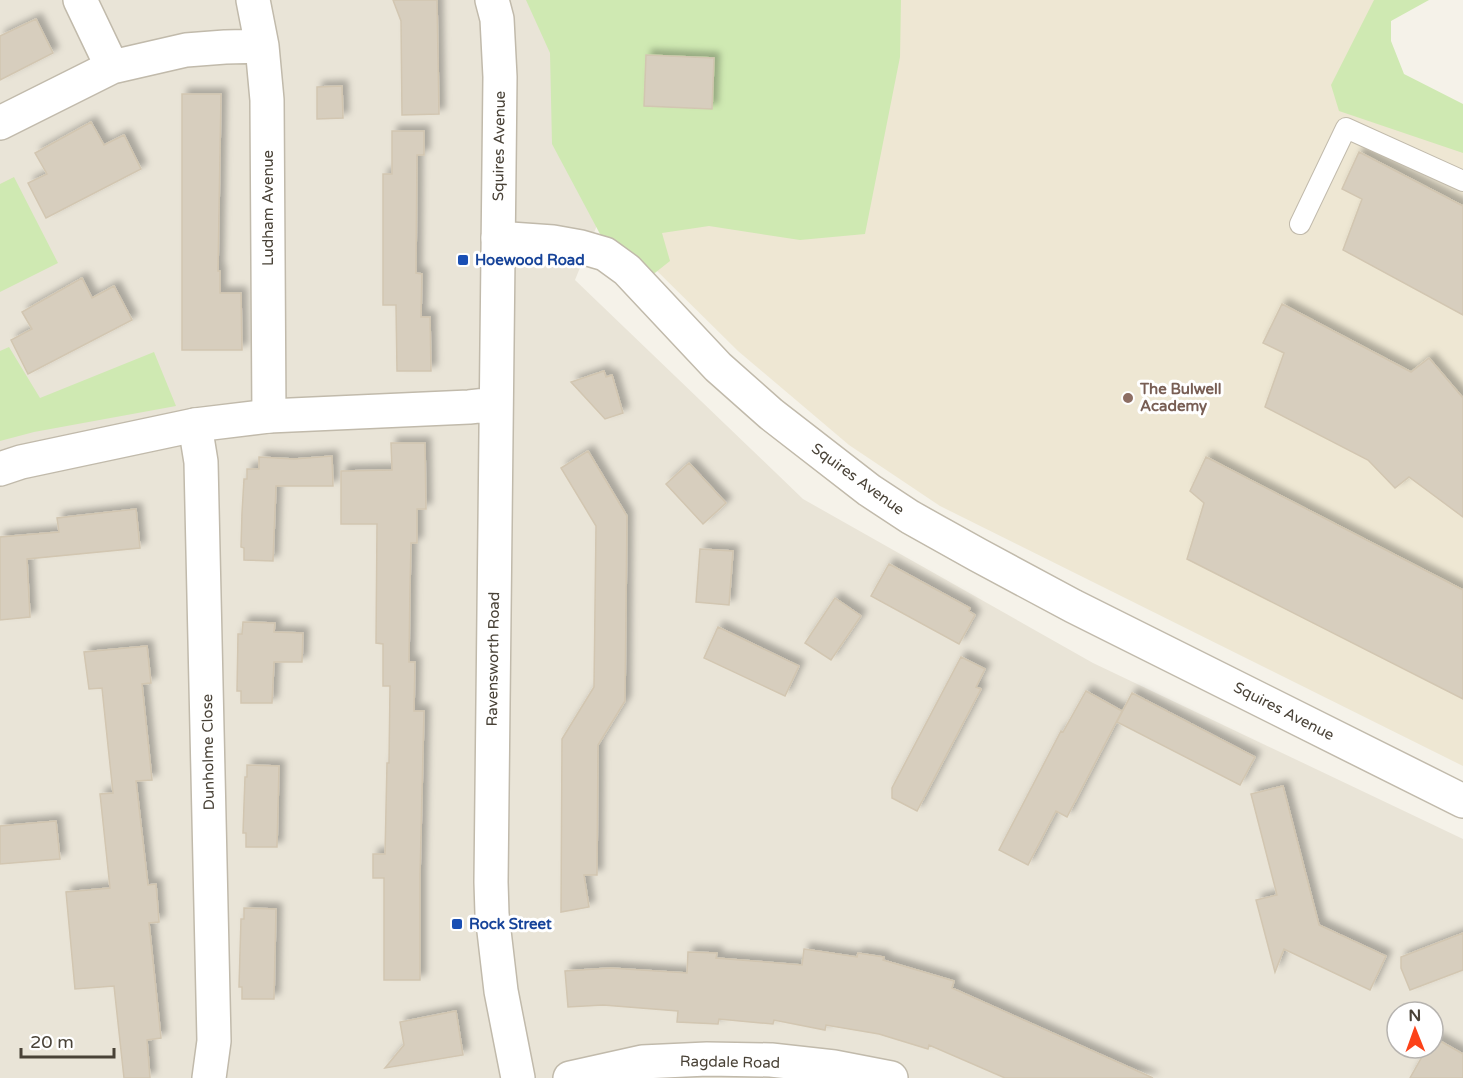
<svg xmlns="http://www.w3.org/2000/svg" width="1463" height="1078" font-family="'Varela Round',sans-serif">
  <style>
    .residential { fill: #e9e4d7; fill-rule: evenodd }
    .education { fill: #eee7d3 }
    .green { fill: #cfe9b2 }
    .building { fill: #d7cebe; stroke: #d2c6b1; stroke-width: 1.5; filter: url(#shadow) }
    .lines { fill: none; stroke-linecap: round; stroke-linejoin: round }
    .service-casing { stroke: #c1baab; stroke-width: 22 }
    .minor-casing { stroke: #c1baab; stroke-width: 36 }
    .tertiary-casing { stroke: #c1baab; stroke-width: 36 }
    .service { stroke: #fff; stroke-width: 20 }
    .minor { stroke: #fff; stroke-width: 33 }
    .tertiary { stroke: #fff; stroke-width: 33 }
    .transit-dot { fill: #1a4fb4; stroke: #fff; stroke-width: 2 }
    .education-dot { fill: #8d6e63; stroke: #fff; stroke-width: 2 }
    .labels { text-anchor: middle; stroke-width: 6; stroke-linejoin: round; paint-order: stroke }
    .street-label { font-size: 15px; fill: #494237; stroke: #fff }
    .transit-label { font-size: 15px; font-weight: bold; fill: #164399; stroke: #fff; text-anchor: start }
    .education-label { font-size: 15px; font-weight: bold; fill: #785e54; stroke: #fff; text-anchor: start }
  </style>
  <defs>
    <filter id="shadow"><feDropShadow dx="5.5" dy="-5.5" stdDeviation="3" flood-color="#0004"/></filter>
  </defs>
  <rect width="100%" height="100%" fill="#f5f2e9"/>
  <!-- residential -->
  <path class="residential" d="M0,0H875L606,203L575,280L803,499L1093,663L1463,839V1078H0ZM1397,1012H1433V1048H1397Z"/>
  <!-- education -->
  <path class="education" d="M875,0H1407L1391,21L1374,80L1463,124V766L940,506L849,445L738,351L654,268L606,203Z"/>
  <!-- green -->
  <path class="green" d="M526,0H901L900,57L865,234L800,240L709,226L662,233L670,261L646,280L608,249L552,144L550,53Z
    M1374,0H1429L1391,21V41L1404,74L1463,104V153L1339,111L1331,85Z
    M14,177L58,263L0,292V184Z
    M9,347L40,398L154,352L176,406L34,432L0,441V351Z"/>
  <!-- building -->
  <path class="building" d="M393,0H437L439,114L402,115L401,21Z
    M36,19L53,53L0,80V36Z
    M646,55L714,58L712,109L644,106Z
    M342,86L343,118L317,119V87Z
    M182,94H221L218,271H220V293H241L242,350H182Z
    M91,122L104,145L124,135L141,169L46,218L28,183L47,174L35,153Z
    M392,131H424V155H417L416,273L422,274L421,317H430L431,371H397L396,305H383V174H392Z
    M1359,152L1463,206V315L1343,250L1362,199L1342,189Z
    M82,278L92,298L114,286L132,320L28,374L11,340L32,329L22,312Z
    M1282,304L1411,372L1429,358L1463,398V517L1409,477L1395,488L1368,460L1265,407L1284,353L1263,343Z
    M604,371L606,377L612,375L623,413L605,419L571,382Z
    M391,443H425L426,509H417V543H411L410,587L409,662H415L414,711H424L420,876V980H384V878H373V854H385L387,763H389L390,686H383V644L376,643L377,524H341V471L392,470Z
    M588,451L627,516L625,701L598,745L597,875H584L589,907L561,912L562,739L594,687L596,526L561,468Z
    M332,456L333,486H276L273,561L244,560V548L241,547L242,513L244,479H247V469H259V457L294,459Z
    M1206,457L1463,590V699L1187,559L1204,503L1190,491Z
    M689,463L726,503L703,524L666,484Z
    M136,509L140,548L27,559L30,617L0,620V537L59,532L57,518Z
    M700,549L733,551L729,605L696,602Z
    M889,564L970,608L969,611L975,615L959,644L871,596Z
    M835,598L861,616L831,660L805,643Z
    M243,622L275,623L274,632L303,633L302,662H274L272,703H241V691H237L238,634H242Z
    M718,627L799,666L785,696L704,658Z
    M147,646L151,683L142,684L152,780L136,781L148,885L156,884L159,922L149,923L161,1038L147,1040L150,1078H124L114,986L75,989L66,892L110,888L100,794L113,793L102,688L89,689L84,652Z
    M961,657L985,669L976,687L981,689L917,811L892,798V788Z
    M1086,691L1122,711L1067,817L1056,811L1028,865L999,850L1061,731L1063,732Z
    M1132,693L1255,757L1240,785L1117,722Z
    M247,765L279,766L277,847H246V833H243L245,777H247Z
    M1283,786L1319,925L1386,956L1370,990L1284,949L1275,972L1256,900L1277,895L1251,794Z
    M56,821L60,859L0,864V826Z
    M244,908L276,909L274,999H242V987H239L241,919H244Z
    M1463,933V970L1410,990L1401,968V957Z
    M804,949L857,957L858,953L884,957L883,960L954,981L952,988L1153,1078H1005L929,1045L928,1049L879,1034L826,1025L825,1030L774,1020L773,1024L719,1019L718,1024L677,1022L678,1011L603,1005L568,1007L565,971L610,968L687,973L688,952L717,953L716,958L802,965Z
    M456,1011L463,1055L385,1068L404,1045L400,1022Z
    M1433,1037L1463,1054V1078H1410L1427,1048H1433Z"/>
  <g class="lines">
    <defs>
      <path id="service" d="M1300,224L1346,128L1463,181"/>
      <path id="minor" d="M80,0L112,67
        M253,0L262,46L267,100L269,416
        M0,123L112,67L186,50L225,47L262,46
        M498,238L553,242L581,247L605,254L627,270L718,367L771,414L869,490L910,517L978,555L1073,606L1463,801
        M195,425L201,462L214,1041L209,1078
        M570,1078L642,1062L707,1059L771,1060L834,1067L891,1078"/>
      <path id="tertiary" d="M492,0L497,19L500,77L491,882L492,914L501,991L518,1078
        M0,469L21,462L195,425L269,416L469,407L496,404"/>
    </defs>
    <!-- service casing -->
    <use href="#service" class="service-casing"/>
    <!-- minor casing -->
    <use href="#minor" class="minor-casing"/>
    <!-- tertiary casing -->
    <use href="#tertiary" class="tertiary-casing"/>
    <!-- service -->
    <use href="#service" class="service"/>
    <!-- minor -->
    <use href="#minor" class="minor"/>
    <!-- tertiary -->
    <use href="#tertiary" class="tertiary"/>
  </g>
  <!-- markers -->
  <g class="transit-dot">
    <rect x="457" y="254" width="12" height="12" rx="3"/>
    <rect x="451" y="918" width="12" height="12" rx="3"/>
  </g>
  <circle class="education-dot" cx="1128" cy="398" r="6"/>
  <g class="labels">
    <!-- street labels -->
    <g class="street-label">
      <text transform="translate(499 146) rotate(-89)" y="5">Squires Avenue</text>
      <text transform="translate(268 208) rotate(-90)" y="5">Ludham Avenue</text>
      <text transform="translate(858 479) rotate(36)" y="5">Squires Avenue</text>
      <text transform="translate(493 659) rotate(-89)" y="5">Ravensworth Road</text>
      <text transform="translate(1284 711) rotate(27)" y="5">Squires Avenue</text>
      <text transform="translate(208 752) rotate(-91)" y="5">Dunholme Close</text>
      <text transform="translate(730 1062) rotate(1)" y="5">Ragdale Road</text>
    </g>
    <!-- transit labels -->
    <g class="transit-label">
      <text x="475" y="265">Hoewood Road</text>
      <text x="469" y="929">Rock Street</text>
    </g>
    <!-- education labels -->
    <g class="education-label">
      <text x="1140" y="394">The Bulwell<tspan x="1140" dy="17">Academy</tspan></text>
    </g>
  </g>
  <!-- north arrow -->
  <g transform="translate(1415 1030) rotate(359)"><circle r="28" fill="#ffffff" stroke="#b6b3af" stroke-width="1.5"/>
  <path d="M0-4.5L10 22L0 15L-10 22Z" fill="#fc4219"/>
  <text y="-9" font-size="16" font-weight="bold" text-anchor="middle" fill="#494237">N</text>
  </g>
  <!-- scale -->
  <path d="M21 1048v9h93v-9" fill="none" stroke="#494237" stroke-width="3"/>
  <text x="30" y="1048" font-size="18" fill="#494237" stroke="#ffffff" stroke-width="4.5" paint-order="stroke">20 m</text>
</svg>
